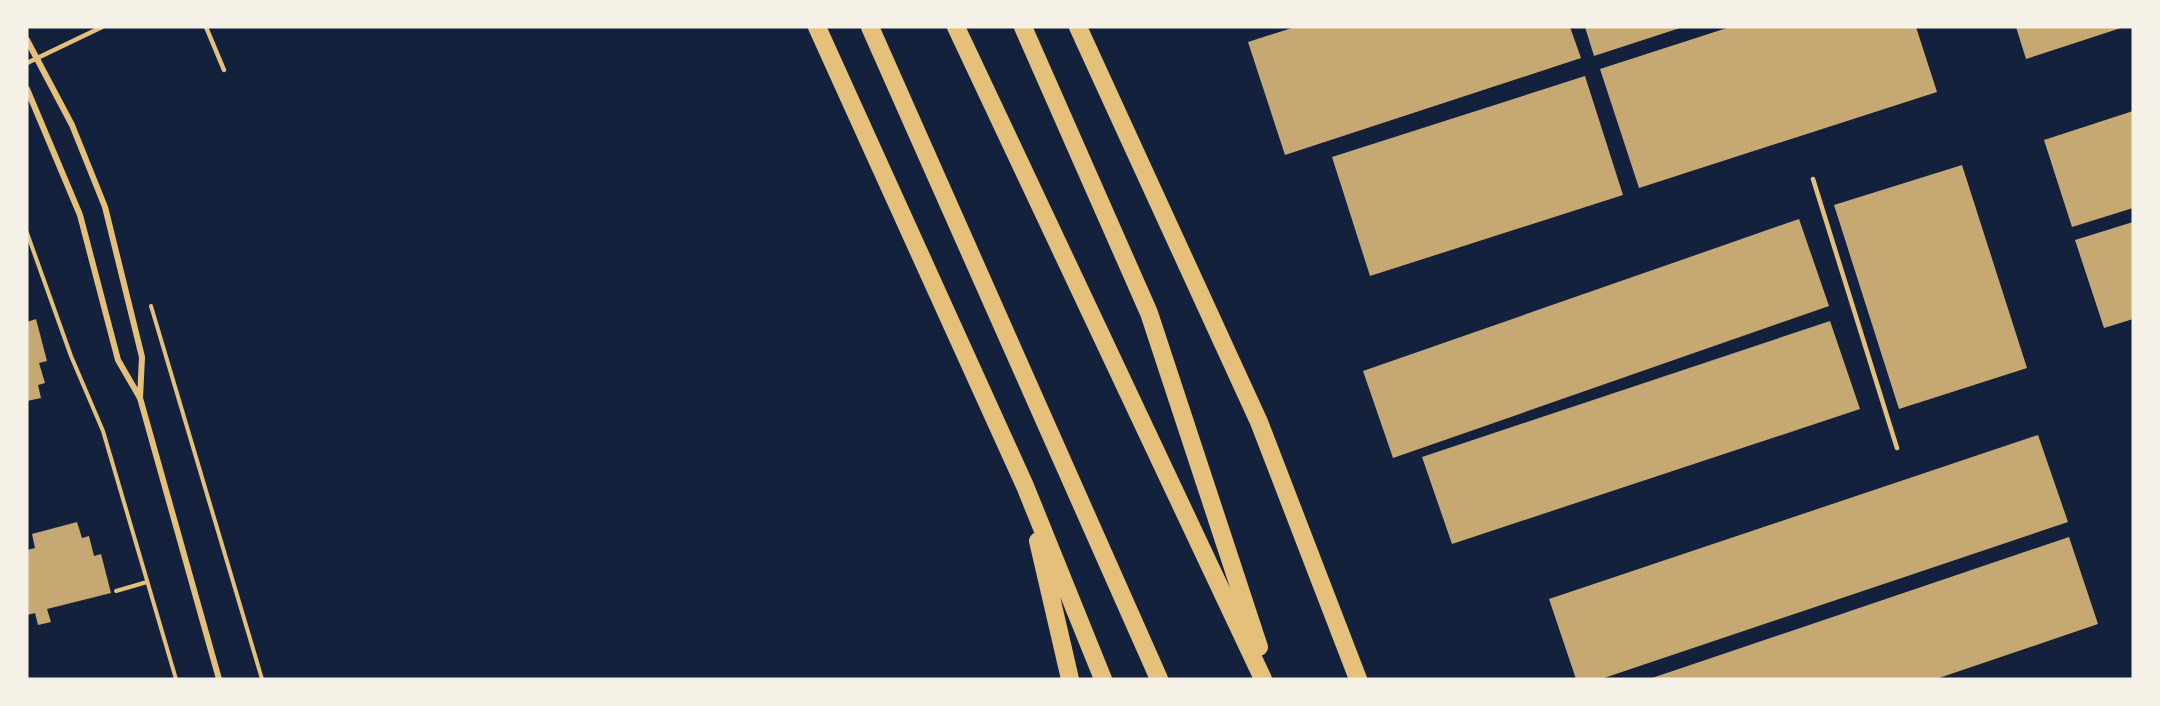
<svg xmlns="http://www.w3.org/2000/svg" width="2160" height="706" font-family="'Archivo Narrow',sans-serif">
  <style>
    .building { fill: #c6a872 }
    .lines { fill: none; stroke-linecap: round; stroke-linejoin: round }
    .path { stroke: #e5c07b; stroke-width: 4 }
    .service { stroke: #e5c07b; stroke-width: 4.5 }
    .minor { stroke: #e5c07b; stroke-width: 6 }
    .motorway { stroke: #e5c07b; stroke-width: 18 }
  </style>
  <rect width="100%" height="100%" fill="#14213d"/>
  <!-- building -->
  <path class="building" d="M1295,27H1570L1581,58L1285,155L1248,42Z
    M1585,27H1683L1594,56Z
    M1730,27H1916L1937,92L1639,188L1600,69Z
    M2016,27H2124L2026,59Z
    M1585,76L1623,195L1370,276L1332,157Z
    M2133,111V208L2072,227L2044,140Z
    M1962,165L2027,368L1899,409L1834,205Z
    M1799,219L1829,306L1393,458L1363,371Z
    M2133,222V319L2104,328L2075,240Z
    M36,319L47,361L39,363L45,383L38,385L41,398L27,401V322Z
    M1830,321L1860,409L1452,544L1422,457Z
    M2038,435L2068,522L1601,679H1576L1549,599Z
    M77,522L82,538L89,536L94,556L101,554L111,593L47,609L51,622L38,625L35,613L27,615V550L35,548L32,534Z
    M2069,537L2098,624L1936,679H1649Z"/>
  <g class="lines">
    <!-- path -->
    <path class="path" d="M27,233L71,356L103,431L176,679
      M151,306L262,679
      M116,591L147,582"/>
    <!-- service -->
    <path class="service" d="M206,27L224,70
      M27,63L102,27
      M1813,179L1897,448"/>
    <!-- minor -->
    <path class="minor" d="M27,40L72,125L105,207L142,357L140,398
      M27,89L80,215L118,360L140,398L219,679"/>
    <!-- motorway -->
    <path class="motorway" d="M817,27L1025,486L1103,679
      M870,27L1159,679
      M956,27L1263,679
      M1023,27L1149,313L1259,647
      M1078,27L1259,422L1358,679
      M1038,541L1070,679"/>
  </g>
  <!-- border -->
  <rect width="2160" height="706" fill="none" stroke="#f6f1e7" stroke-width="57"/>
</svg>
